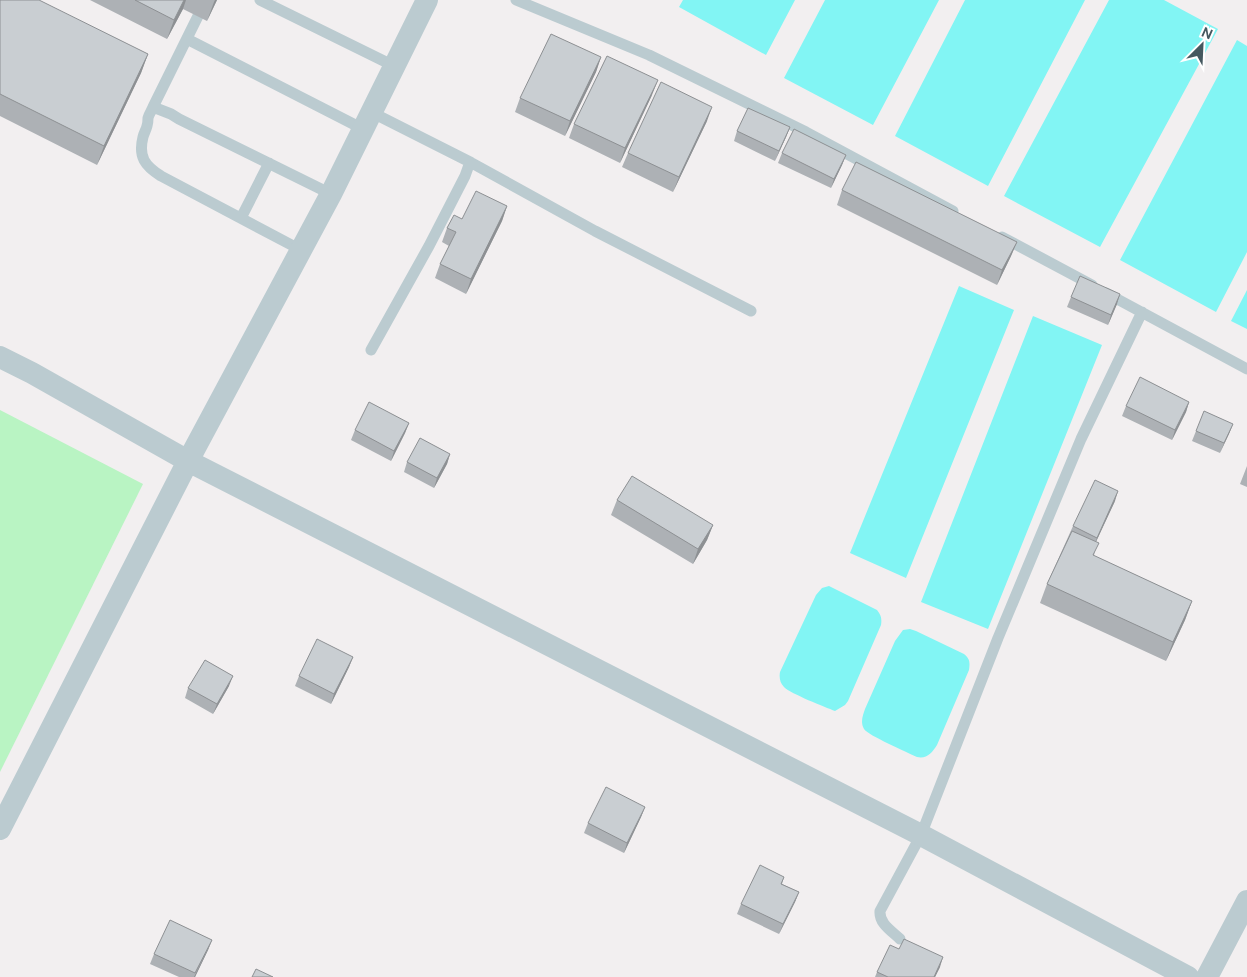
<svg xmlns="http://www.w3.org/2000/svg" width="1247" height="977" font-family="'DM Sans',sans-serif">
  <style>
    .green { fill: #b9f4c3 }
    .water { fill: #82f5f4 }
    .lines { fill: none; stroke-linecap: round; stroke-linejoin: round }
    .service { stroke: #bbcbd0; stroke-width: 11 }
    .minor { stroke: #bbcbd0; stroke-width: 22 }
    .wall { fill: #adb1b5 }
    .shaded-wall { fill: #8d9093 }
    .building { fill: #c9ced2; stroke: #8d9093 }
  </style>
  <rect width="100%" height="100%" fill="#f2eff0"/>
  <!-- green -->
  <path class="green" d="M0,410L143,484L0,772Z"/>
  <!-- water -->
  <path class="water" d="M683,0H795L766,55L679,7Z
    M825,0H939L873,125L784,78Z
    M965,0H1085L988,186L895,136Z
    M1109,0H1164L1218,29L1100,247L1004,196Z
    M1237,40L1247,46V252L1216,312L1120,260Z
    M959,286L1014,310L906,578L850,553Z
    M1247,290V329L1231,321Z
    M1033,316L1102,345L988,629L921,602Z
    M829,586L877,610C881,615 882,618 881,625L848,701L845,705L835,711C825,707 791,694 784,687C780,683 779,678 780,672L816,595L822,588Z
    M910,629L916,631L964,654C970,659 970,662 969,670L937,745C932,753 927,759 917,757C907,752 869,736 864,729C860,722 863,715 865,709L895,641L903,630Z"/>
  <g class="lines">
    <!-- service -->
    <path class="service" d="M260,0L394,66
      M516,0L649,55L806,132L953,211
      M187,39L363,129
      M153,107L198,16
      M371,112L470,162L465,176L429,246L371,350
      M470,162L595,231L751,311
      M241,218L269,163
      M1002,237L1092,285
      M301,250L161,176C145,166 138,157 143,137C144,133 146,130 147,126C148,123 148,120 148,118C149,114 152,110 153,107L171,114L179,119L331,194
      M1106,293L1247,369
      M900,939C892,931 879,924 880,911L921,835L998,638L1081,439L1142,312"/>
    <!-- minor -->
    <path class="minor" d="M0,357L32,373L188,461L921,835L1188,977
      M0,829L188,461L331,194L427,0
      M1207,977L1247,901"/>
  </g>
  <!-- wall -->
  <path class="wall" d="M0,0L148,54L141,73L97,165L0,116Z
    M90,0H217L207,21L183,9L167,39Z
    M601,57L596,72L565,136L515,112L520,98Z
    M652,95L620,163L569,138L574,124Z
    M707,121L673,192L622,167L628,153Z
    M790,127L786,137L775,161L734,141L737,131Z
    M782,153L846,155L842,165L831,188L778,163Z
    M842,190L1017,242L1011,256L997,285L837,205Z
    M507,206L502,221L466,294L435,278L440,264L449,246L442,242L447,228L462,219Z
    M1071,297L1117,304L1108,325L1067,307Z
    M1189,402L1186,412L1172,440L1122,416L1126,406Z
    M409,423L405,433L391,461L351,440L355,430Z
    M1233,424L1220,453L1192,441L1196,431Z
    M450,454L447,464L434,488L404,472L407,462Z
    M1247,466V487L1240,484Z
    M617,500L713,525L707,540L693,564L611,515Z
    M1115,501L1096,542L1094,556L1192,601L1185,620L1166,661L1040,603L1047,584L1073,526Z
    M353,657L349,667L331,704L295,686L299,676Z
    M229,686L213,714L185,698L188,688Z
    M645,807L641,817L624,853L584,833L588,823Z
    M784,877L782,884L799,892L795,902L779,934L737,914L741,904Z
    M212,940L208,950L195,977H179L150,964L154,954Z
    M940,967L935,977H875L877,972Z"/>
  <!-- shaded-wall -->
  <path class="shaded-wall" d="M184,0H186L183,9L167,39L174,20Z
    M215,0H217L207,21L214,2Z
    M148,54L141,73L97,165L104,146Z
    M601,57L596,72L565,136L570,121Z
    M658,80L652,95L620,163L625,148Z
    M712,107L707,121L673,192L679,177Z
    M790,127L786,137L775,161L779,151Z
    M846,155L842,165L831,188L834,179Z
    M507,206L502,221L466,294L471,279Z
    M1017,242L1011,256L997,285L1002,270Z
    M1120,294L1117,304L1108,325L1111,315Z
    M1189,402L1186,412L1172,440L1175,430Z
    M409,423L405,433L391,461L394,451Z
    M1233,424L1229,434L1220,453L1224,443Z
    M450,454L447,464L434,488L437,478Z
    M1118,491L1115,501L1093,548L1097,538Z
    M713,525L707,540L693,564L698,549Z
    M1192,601L1185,620L1166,661L1173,642Z
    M353,657L349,667L331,704L334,694Z
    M233,676L229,686L213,714L217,704Z
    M645,807L641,817L624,853L627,843Z
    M799,892L795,902L779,934L783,924Z
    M212,940L208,950L195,977H194Z
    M943,957L940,967L935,977H934Z"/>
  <!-- building -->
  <path class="building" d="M0,0H39L148,54L104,146L0,94Z
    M135,0H184L174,20Z
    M551,34L601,57L570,121L520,98Z
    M607,56L658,80L625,148L574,124Z
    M661,82L712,107L679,177L628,153Z
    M748,108L790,127L779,151L737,131Z
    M794,129L846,155L834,179L782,153Z
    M856,162L1017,242L1002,270L842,190Z
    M476,191L507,206L471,279L440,264L456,232L447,228L454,215L462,219Z
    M1080,276L1120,294L1111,315L1071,297Z
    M1140,377L1189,402L1175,430L1126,406Z
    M369,402L409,423L394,451L355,430Z
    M1204,411L1233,424L1224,443L1196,431Z
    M420,438L450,454L437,478L407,462Z
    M632,476L713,525L698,549L617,500Z
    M1095,480L1118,491L1097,538L1073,526Z
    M1072,531L1099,543L1093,555L1192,601L1173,642L1047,584Z
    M317,639L353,657L334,694L299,676Z
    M205,660L233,676L217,704L188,688Z
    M606,787L645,807L627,843L588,823Z
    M760,865L784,877L781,884L799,892L783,924L741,904Z
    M170,920L212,940L195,973L154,954Z
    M904,939L943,957L934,977H888L877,972L890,945L899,949Z
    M256,969L273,977H252Z"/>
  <!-- north arrow -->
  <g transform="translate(1202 45) rotate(24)" stroke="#ffffff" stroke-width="4" paint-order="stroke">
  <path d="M0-4L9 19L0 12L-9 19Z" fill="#45585f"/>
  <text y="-8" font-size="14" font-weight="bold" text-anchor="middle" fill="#45585f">N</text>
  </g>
</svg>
